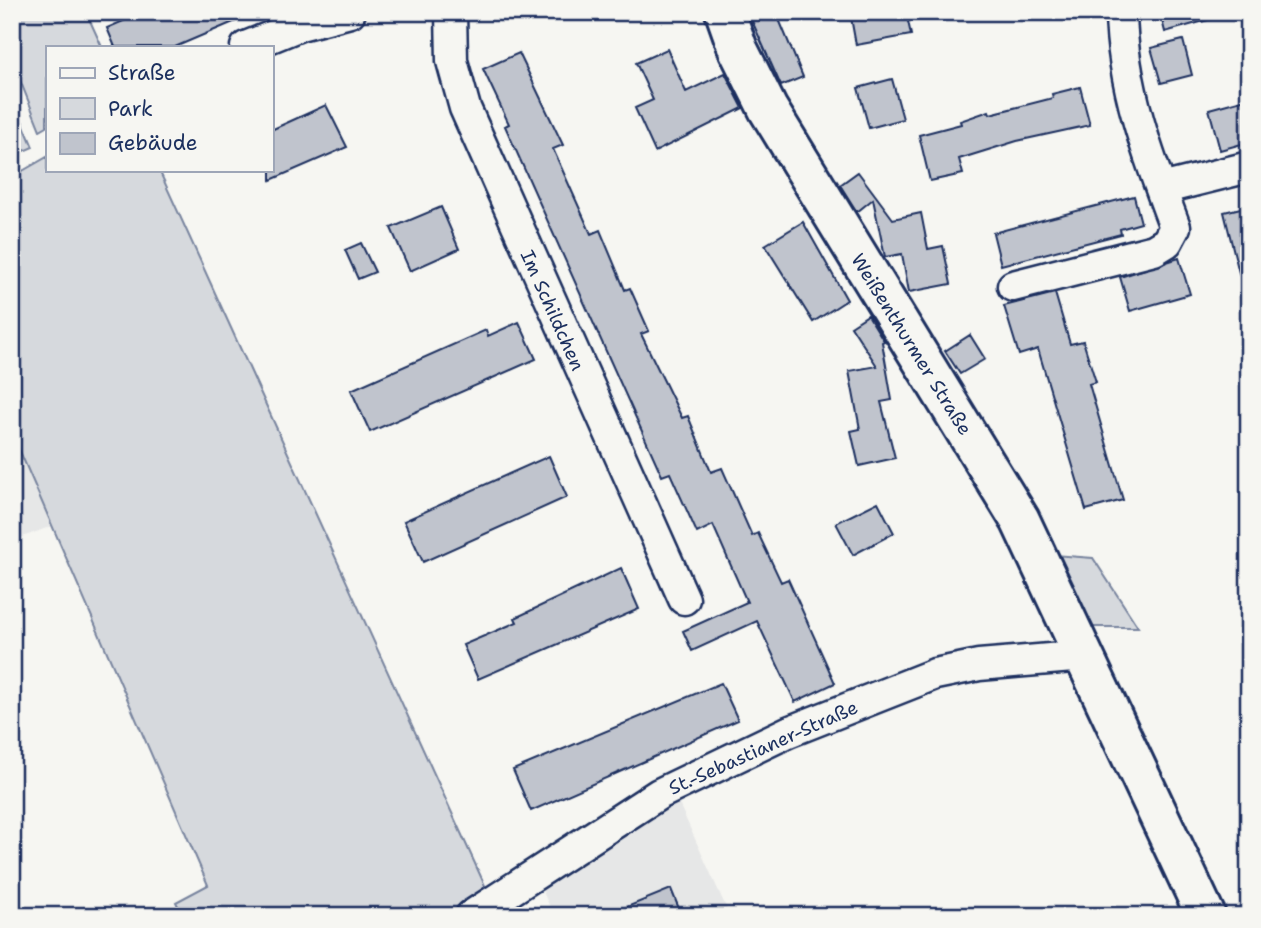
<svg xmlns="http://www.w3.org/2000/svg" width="1261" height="928" font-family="'Shantell Sans',sans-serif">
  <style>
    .built { fill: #e6e7e7 }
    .green { fill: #d6d9dd; stroke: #78849e; stroke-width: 2 }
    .building { fill: #c0c4cd; stroke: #1b2f5e; stroke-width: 2 }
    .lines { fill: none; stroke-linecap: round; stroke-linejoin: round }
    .minor-casing { stroke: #1b2f5e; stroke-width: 35 }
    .major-casing { stroke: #1b2f5e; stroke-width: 44 }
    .minor { stroke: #f6f6f2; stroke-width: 30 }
    .major { stroke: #f6f6f2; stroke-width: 38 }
    .labels { text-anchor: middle; stroke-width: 6; stroke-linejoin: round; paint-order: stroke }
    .street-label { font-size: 19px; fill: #1b2f5e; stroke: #f6f6f2 }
  </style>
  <rect width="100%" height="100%" fill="#f6f6f2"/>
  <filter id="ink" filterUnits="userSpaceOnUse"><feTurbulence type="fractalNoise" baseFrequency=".0143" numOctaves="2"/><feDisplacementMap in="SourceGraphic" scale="14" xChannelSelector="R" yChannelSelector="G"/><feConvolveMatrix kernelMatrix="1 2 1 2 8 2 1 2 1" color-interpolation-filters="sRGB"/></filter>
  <g filter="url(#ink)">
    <!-- built -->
    <path class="built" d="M12,433L52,526L12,541Z
      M675,795L730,916H554L538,881Z"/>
    <!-- green -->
    <path class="green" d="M12,12H86L102,47H47V126L40,130L12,60Z
      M12,97L33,147L12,156Z
      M47,157V170H159L487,890L451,916H183L176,902L208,885L12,433V177Z
      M1054,555L1093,558L1138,627H1089Z"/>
    <!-- building -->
    <path class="building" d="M144,12H257L175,47H115L107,28Z
      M748,12H776L803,77L781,86Z
      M850,12H906L911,35L856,45Z
      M1160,12H1214L1215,18L1165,32Z
      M1183,40L1192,75L1161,83L1151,48Z
      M667,49L686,92L725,73L743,108L655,152L635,108L653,100L636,63Z
      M519,53L563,145L553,149L591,234L600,230L625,290L630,288L649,331L641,334L682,418L688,416L711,472L722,468L752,536L758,533L781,582L788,579L835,683L795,702L757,621L692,651L683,631L747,602L713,525L697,533L670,473L662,476L505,126L509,124L483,69Z
      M892,79L903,119L869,128L858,88Z
      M1080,87L1090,125L1017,141L959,159L963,174L930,181L919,135L961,124L960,121L989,111L990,114L1053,98L1052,94Z
      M1249,98V142L1220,150L1209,109Z
      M326,105L347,147L271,180V130Z
      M858,172L893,219L921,213L928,249L943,246L951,284L909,292L902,254L885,257L873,199L857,212L840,185Z
      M1134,196L1141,223L1120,229L1121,234L1001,265L993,233Z
      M1249,206V284L1242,285L1224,212Z
      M441,207L459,249L410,271L391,228Z
      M803,222L847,300L813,322L765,245Z
      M361,243L375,272L358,279L345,250Z
      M1179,258L1190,294L1130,311L1120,277Z
      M1055,293L1070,344L1083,341L1096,382L1089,384L1123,500L1086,510L1038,349L1019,355L1004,306Z
      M868,315L884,341L882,342L892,400L881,402L895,458L859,466L851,431L860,429L849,371L877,366L851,326Z
      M519,322L536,359L370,432L351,390L486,330L488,336Z
      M970,335L985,359L960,374L945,351Z
      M549,456L567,497L423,562L404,521Z
      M878,502L894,533L853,555L836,523Z
      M621,568L639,609L478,679L463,645L517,622L515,618Z
      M721,683L738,720L531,811L513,770Z
      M671,889L682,916H608L607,915Z"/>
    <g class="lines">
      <defs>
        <path id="minor" d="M451,12L452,61L465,108L684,599
          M246,47L300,25L350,12
          M1161,189L1249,167
          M1013,286L1154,250L1167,242L1175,227C1149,158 1122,87 1121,12
          M471,916L659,794L788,732L935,674L979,665L1085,656"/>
        <path id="major" d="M725,12L738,49L768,109L1020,520L1206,916"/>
      </defs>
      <!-- minor casing -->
      <use href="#minor" class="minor-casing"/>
      <!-- major casing -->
      <use href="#major" class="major-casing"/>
      <!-- minor -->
      <use href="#minor" class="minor"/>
      <!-- major -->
      <use href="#major" class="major"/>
    </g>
  </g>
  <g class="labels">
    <!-- street labels -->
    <g class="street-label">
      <text transform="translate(553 310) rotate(66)" y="7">Im Schildchen</text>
      <text transform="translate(912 344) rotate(58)" y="7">Weißenthurmer Straße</text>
      <text transform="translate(763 747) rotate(-24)" y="7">St.-Sebastianer-Straße</text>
    </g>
  </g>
  <!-- margin -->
  <rect width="1261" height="928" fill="none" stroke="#f6f6f2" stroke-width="42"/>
  <rect x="21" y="21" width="1219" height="886" fill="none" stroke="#1b2f5e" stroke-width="2.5" filter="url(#ink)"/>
  <!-- legend -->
  <rect x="46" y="46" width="228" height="126" fill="#f6f6f2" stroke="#9ea6b7" stroke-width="2"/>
  <rect x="60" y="68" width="35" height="10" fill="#f6f6f2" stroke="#9ea6b7" stroke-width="2"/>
  <text x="108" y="80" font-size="21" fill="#1b2f5e">Straße</text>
  <rect x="60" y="98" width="35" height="21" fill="#d6d9dd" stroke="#9ea6b7" stroke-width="2"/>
  <text x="108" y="116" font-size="21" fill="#1b2f5e">Park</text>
  <rect x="60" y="133" width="35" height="21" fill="#c0c4cd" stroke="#9ea6b7" stroke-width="2"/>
  <text x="108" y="150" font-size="21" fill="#1b2f5e">Gebäude</text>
</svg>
